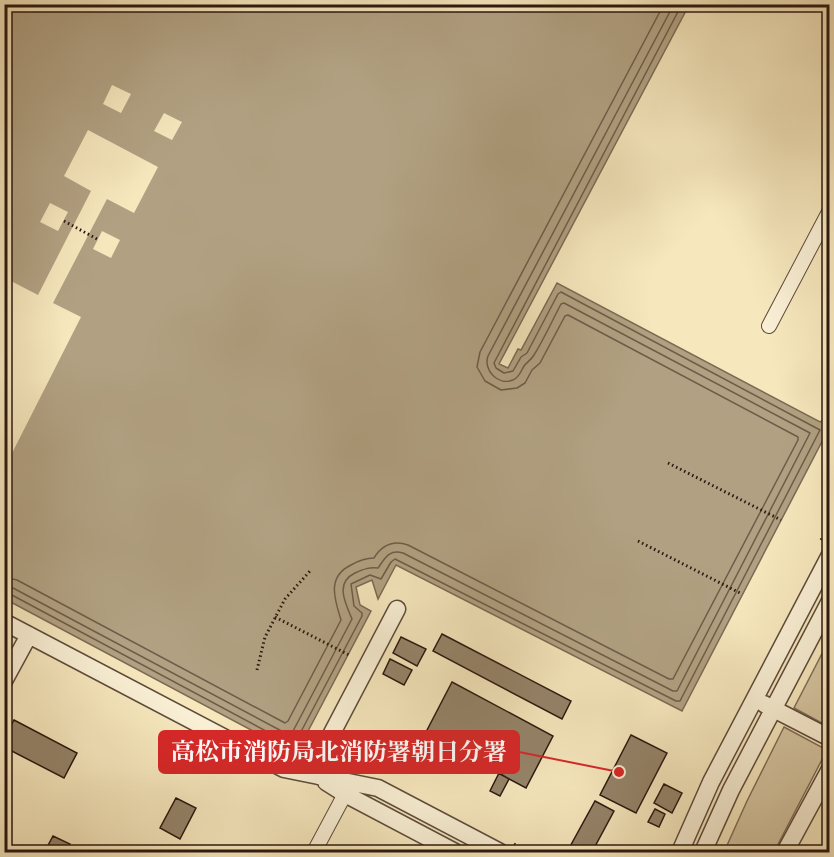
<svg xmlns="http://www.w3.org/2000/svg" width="834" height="857" font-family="'IM FELL Great Primer','Noto Serif JP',serif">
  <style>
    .green { fill: #d4c4a0; stroke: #806e58; stroke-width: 1.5 }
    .water { fill: #b1a182; stroke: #7c6a54; stroke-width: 1.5 }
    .pier { fill: #f6e7bd }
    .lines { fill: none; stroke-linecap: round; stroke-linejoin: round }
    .shore { stroke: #6e5c49; stroke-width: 1.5 }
    .building { fill: #95846a; stroke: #2c1810; stroke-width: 1.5 }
    .minor-casing { stroke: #5e4c3b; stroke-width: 16 }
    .tertiary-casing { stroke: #5e4c3b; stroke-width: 19 }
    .path { stroke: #2c1810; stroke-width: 3; stroke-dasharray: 1.5 3; stroke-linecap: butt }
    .minor { stroke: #f9efd4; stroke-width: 14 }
    .tertiary { stroke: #f9efd4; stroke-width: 16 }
    .leader { fill: none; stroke: #d62828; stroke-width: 2 }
    .callout-dot { fill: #d62828; stroke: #f9efd4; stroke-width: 2 }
    .callout { fill: #d62828; stroke: #d62828; stroke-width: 2 }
    .callout-label { font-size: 24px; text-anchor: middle; font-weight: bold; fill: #fff }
  </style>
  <rect width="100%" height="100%" fill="#f6e7bd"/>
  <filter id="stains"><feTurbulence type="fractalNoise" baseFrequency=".00333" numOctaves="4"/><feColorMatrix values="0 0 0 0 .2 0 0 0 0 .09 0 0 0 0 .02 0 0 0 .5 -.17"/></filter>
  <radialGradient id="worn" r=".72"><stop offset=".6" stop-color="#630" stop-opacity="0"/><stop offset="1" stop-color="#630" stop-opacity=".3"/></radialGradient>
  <!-- green -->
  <path class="green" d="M829,640V727L794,708Z
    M784,727L827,750L774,852H724L747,801Z"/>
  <!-- water -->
  <path class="water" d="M4,5H689L499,364L508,368L518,349L521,350L557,283L820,422L825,419L829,423V428L682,711L396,565L378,599L372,580L356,587L360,605L371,611L296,754L5,599Z"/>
  <!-- pier -->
  <path class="pier" d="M112,85L131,94L121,113L103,104Z
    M164,113L182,122L172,140L154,131Z
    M88,130L158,167L134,213L107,199L53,303L81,317L5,467V294L11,281L38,295L91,191L64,176Z
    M50,203L68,212L58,231L40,222Z
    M102,231L120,240L111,258L93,249Z"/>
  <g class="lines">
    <!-- shore -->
    <path class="shore" d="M4,577L17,580L285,723L288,721L341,620C335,600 326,577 351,565C358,561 365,558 374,558C382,545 393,540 408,545L669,679H673L798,440V437L568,315L565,316L540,363L532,370L525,383L517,388L501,390L485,381L477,367L480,352L664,4
      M4,586L13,588L289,735L292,733L352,619C346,604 334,583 355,573C364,569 369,567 378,568C385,558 389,549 403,553L673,691H677L810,433L564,303L561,304C552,321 544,339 534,355C531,360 527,362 524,366C521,371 519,378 513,380C498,386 483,370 488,356L674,4
      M4,594H10L292,745L295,743L362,616V613L354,606L351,584L370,575L381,579L391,562L395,559L676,701H680L820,430L561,292L558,294L527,353L521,357L513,371L504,373L496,368L494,363L682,4"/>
  </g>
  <!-- building -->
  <path class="building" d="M442,634L571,701L562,719L433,651Z
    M401,637L426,649L417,666L393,653Z
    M390,659L412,670L404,685L383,674Z
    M452,682L553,736L526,788L425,734Z
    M14,720L77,753L64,778L4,747V738Z
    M631,735L667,753L636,813L600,795Z
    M499,773L509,779L500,796L490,791Z
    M664,784L682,793L672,813L654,803Z
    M176,798L196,808L180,839L160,828Z
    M595,801L614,811L592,852H567Z
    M655,809L665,814L659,827L648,822Z
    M53,836L70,844L66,852H49L45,851Z"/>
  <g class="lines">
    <defs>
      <path id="minor" d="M769,326L830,210
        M314,852L345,794"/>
      <path id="tertiary" d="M4,622L284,769L378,788L500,852
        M4,681L29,635
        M764,704L830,738
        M318,776L320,756L397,609
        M326,782L345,794L455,852
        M680,852L711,782L830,555
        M703,852L731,790L830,601
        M785,852L830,769"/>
    </defs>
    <!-- minor casing -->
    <use href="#minor" class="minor-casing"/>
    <!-- tertiary casing -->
    <use href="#tertiary" class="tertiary-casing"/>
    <!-- path -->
    <path class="path" d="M64,221L97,239
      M668,463L781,520
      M821,540L830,523
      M638,541L742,594
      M275,617L349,655
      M257,670L265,637L285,599L310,571
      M342,752L373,769
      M514,844L531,852"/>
    <!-- minor -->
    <use href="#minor" class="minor"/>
    <!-- tertiary -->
    <use href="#tertiary" class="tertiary"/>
  </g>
  <!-- callouts -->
  <path class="leader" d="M619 772L519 752"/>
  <circle class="callout-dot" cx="619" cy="772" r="6"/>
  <rect class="callout" x="159" y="731" width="360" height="42" rx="6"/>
  <g class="callout-label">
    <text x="339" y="760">高松市消防局北消防署朝日分署</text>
  </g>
  <!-- margin -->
  <rect width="834" height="857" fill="none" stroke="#f6e7bd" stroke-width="24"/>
  <rect x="6" y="6" width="822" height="845" fill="none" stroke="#2c1810" stroke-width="3"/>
  <rect x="12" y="12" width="810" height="833" fill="none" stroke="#2c1810" stroke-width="1.5"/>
  <rect width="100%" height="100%" filter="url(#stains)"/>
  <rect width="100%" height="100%" fill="url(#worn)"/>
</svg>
